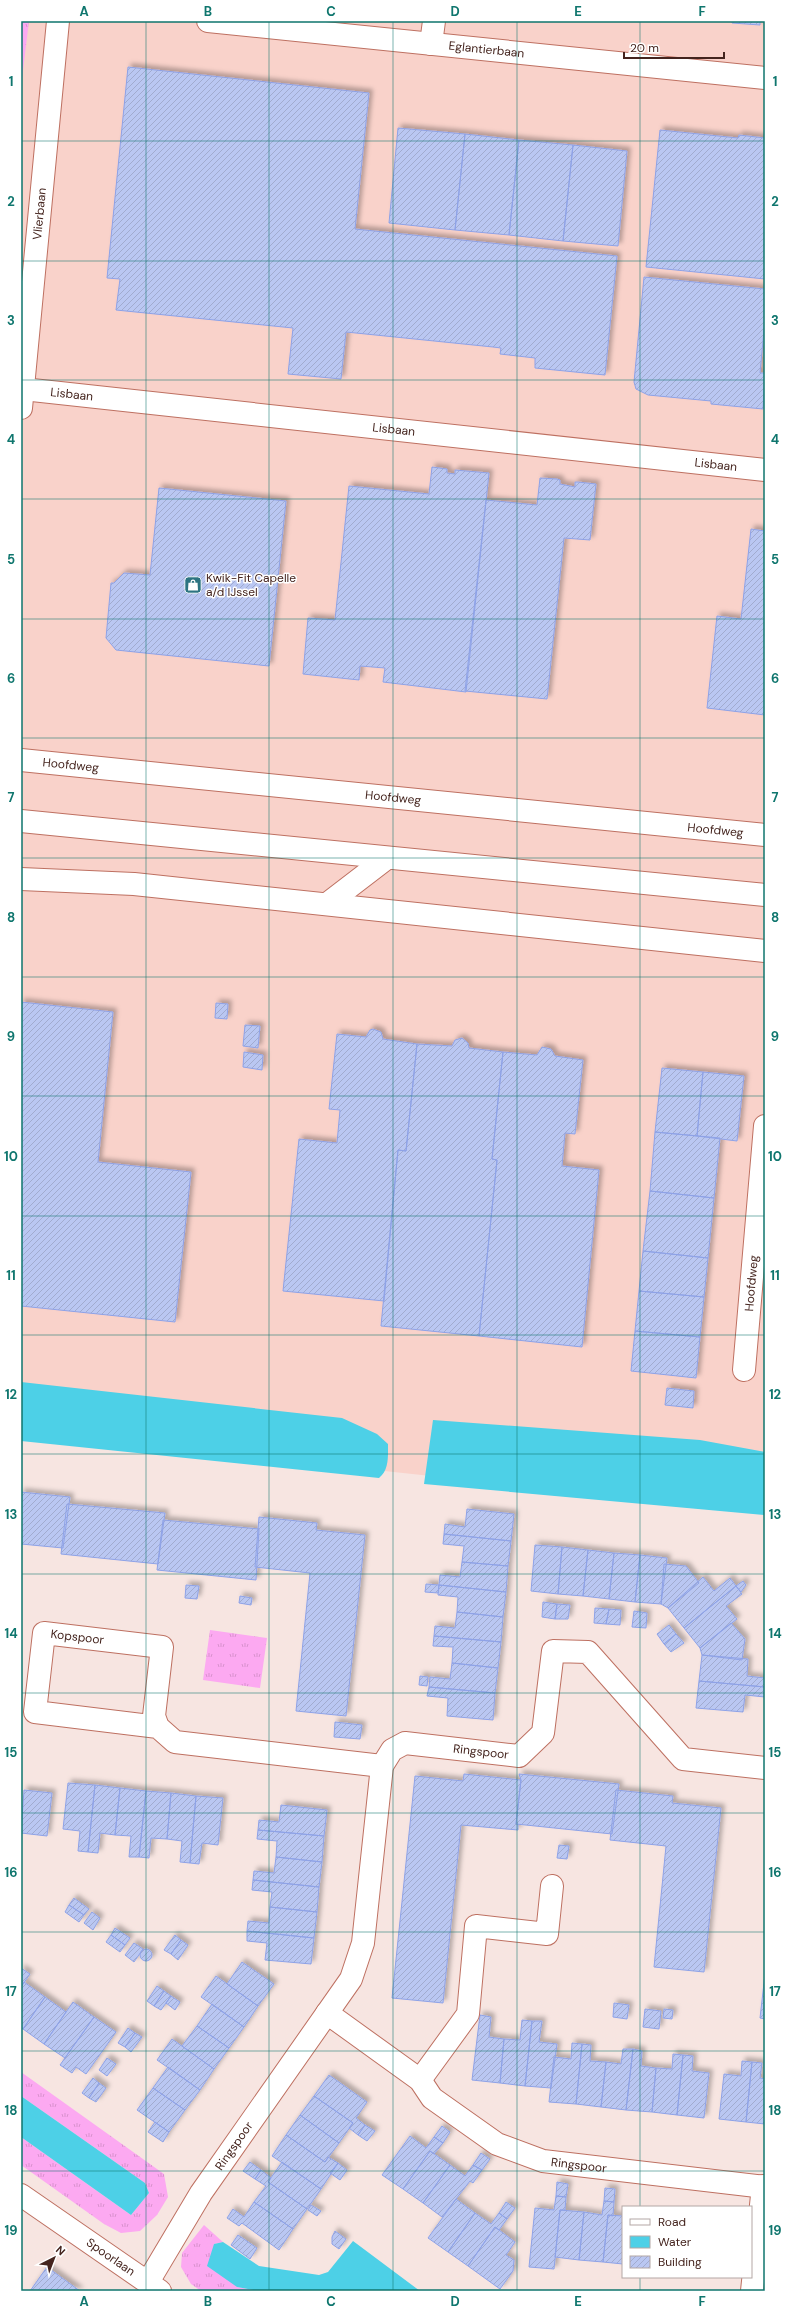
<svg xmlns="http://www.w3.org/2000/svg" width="786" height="2312" font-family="'DM Sans',sans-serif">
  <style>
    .built { fill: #f9d2ca }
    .grass { fill: url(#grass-tufts) }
    .water { fill: #4dd0e7 }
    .building { fill: url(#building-hatch); stroke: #8ea2e7; filter: url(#shadow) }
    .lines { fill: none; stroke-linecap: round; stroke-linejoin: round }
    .minor-casing { stroke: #be7061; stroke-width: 24 }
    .major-casing { stroke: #be7061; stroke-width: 24 }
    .minor { stroke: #fff; stroke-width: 22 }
    .major { stroke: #fff; stroke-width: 22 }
    .grid { fill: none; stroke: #0f766e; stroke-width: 1; stroke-opacity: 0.55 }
    .labels { text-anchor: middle; stroke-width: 3; stroke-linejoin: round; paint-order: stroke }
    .street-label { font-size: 12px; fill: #44241e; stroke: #fff }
    .poi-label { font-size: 12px; fill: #44241e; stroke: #fff; text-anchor: start }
    .neatline { fill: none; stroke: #0f766e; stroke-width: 1.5 }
    .grid-label { font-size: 13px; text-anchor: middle; font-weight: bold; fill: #0f766e }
  </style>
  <defs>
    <pattern id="grass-tufts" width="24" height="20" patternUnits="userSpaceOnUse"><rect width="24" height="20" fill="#fca9f1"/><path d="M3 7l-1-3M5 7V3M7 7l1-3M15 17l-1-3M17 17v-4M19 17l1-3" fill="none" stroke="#d991ce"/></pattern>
    <pattern id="building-hatch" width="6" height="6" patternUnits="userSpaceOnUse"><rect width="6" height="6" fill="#bac7f2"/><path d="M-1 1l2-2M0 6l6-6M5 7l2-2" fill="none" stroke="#a1abcf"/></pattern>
    <filter id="shadow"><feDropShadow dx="3.5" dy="-3.5" stdDeviation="2" flood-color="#0004"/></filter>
  </defs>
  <rect width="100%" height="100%" fill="#f7e5e1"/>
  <!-- built -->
  <path class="built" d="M21,21H765V1512L21,1432Z"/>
  <!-- grass -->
  <path class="grass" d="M21,21H29L21,87Z
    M210,1630L267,1638L260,1688L203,1680Z
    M21,2072L164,2174L168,2197L157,2215L140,2231L121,2233L104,2224L21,2165V2137L131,2215L149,2193L145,2183L21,2096Z
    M204,2225L223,2242L214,2244L237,2287L259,2291H201L191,2284L181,2267L182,2253Z"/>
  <!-- water -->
  <path class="water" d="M21,1382L342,1418L377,1434L388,1444C388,1457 389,1470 379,1478L21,1441Z
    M433,1420L700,1440L765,1452V1515L424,1484Z
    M21,2096L145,2183L149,2193L131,2215L21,2137Z
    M353,2241L420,2291H259L237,2287L207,2266L214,2244L223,2242L259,2266L319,2275L328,2272Z"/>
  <!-- building -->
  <path class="building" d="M732,21H760V25L732,23Z
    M128,67L369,93L355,229L617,256L605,375L535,368V358L500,354L501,348L493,347L346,332L341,379L288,374L293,328L116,310L120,279L107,278Z
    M398,128L465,134L455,230L389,223Z
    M660,130L738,138L739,135L765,138V279L646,267Z
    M465,134L519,140L509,235L455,230Z
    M519,140L573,145L563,241L509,235Z
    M573,145L627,151L618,246L563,241Z
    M644,277L765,289V319L760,373H765L763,409L711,404V401L648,395L636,389L634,382Z
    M432,467L447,469V473L455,474V470L489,473L466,692L383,682L385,668L360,666L359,680L303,674L308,618L335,620L349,486L429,494Z
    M540,478L557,479L560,480V484L575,487V482H578L596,484L590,540L564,538L547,699L465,691L486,500L537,505Z
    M159,488L286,501L269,666L116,650L106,638L111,583H114L124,573L150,575Z
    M751,529L765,531V715L707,708L717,616L741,619Z
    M21,1002L113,1012L98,1162L191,1172L175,1322L21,1306Z
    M216,1003L228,1004L227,1019L215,1018Z
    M245,1025L260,1026L258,1048L243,1046Z
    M373,1029L381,1032L383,1039L417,1044L406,1151L398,1150L384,1301L283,1291L299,1139L337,1143L340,1110L329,1109L337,1034L366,1037L370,1030Z
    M462,1038L468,1043L469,1048L503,1052L492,1159L497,1160L479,1336L381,1326L398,1150L406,1151L417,1044L452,1046L455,1040Z
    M542,1047L551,1049L555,1056L583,1060L575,1134L565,1133L562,1166L599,1170L582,1347L479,1336L497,1160L492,1159L503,1052L537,1055Z
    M244,1052L263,1055L262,1070L243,1067Z
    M662,1068L703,1072L697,1136L655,1132Z
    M703,1072L744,1076L737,1141L697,1136Z
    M655,1132L720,1138L714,1198L650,1191Z
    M650,1191L714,1198L708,1258L643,1251Z
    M643,1251L708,1258L704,1297L639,1291Z
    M639,1291L704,1297L700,1337L635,1331Z
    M635,1331L700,1337L696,1378L631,1371Z
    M667,1388L694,1391L693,1408L665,1405Z
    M21,1492L70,1497L63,1548L21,1544Z
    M67,1504L165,1513L158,1564L61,1554Z
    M467,1509L514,1514L511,1541L444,1534L445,1524L465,1527Z
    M259,1517L317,1523L316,1530L365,1535L346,1716L296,1711L310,1573L255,1567Z
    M163,1520L259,1529L256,1580L157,1570Z
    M444,1534L511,1541L508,1566L462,1562L464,1546L443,1544Z
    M535,1545L562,1547L558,1594L531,1591Z
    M562,1547L588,1550L583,1596L558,1594Z
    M588,1550L614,1553L609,1599L583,1596Z
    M614,1553L640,1555L635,1602L609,1599Z
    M640,1555L667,1558L661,1604L635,1602Z
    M462,1562L508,1566L506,1592L439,1585L440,1575L460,1577Z
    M664,1564L686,1566L699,1583L668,1608L661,1604Z
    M703,1577L714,1591L730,1578L736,1586L684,1628L668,1608Z
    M743,1581L746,1585L741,1592L736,1586Z
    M426,1584L439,1585L438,1593L425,1592Z
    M186,1585L199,1586L197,1599L185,1598Z
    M439,1585L506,1592L503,1617L457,1612L458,1597L438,1595Z
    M736,1586L742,1594L726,1606L737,1619L700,1648L684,1628Z
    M240,1596L252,1598L251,1605L239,1603Z
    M543,1602L557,1604L555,1619L542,1617Z
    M557,1604L570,1605L568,1619H555Z
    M595,1608L609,1609L606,1624L594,1623Z
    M609,1609L621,1610L620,1625L606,1624Z
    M634,1611L647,1613L646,1628L632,1627Z
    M457,1612L503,1617L501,1642L434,1636L435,1626L455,1628Z
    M731,1623L745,1639L742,1660L702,1655L700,1648Z
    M669,1625L676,1634L664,1644L657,1634Z
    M676,1634L684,1643L671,1652L664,1644Z
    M434,1636L501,1642L498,1668L452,1663L453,1647L433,1646Z
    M702,1655L748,1659L747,1676L765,1678V1687L699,1681Z
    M452,1663L498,1668L495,1693L429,1687L430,1677L450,1679Z
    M420,1676L428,1677L427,1686L419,1685Z
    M699,1681L765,1687V1697L745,1695L743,1712L696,1708Z
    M429,1687L495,1693L493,1720L447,1716L448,1698L427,1696Z
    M335,1722L362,1725L360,1739L334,1737Z
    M464,1774L521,1780L516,1824H518V1830L461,1825L443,2003L392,1998L415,1776L463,1781Z
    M519,1774L619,1784L612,1834L516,1824L521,1780Z
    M68,1783L95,1785L88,1852L78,1851L80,1831L63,1829Z
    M95,1785L120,1788L115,1835L100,1833L98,1853L88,1852Z
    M120,1788L146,1791L139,1857H129L131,1836L115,1835Z
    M24,1790L52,1793L47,1836L21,1833Z
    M616,1790L673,1796L672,1803L721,1808L704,1972L654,1967L666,1846L610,1840Z
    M146,1791L171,1793L167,1839L151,1838L149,1858L139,1857Z
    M171,1793L196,1796L190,1863L180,1862L182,1841L167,1839Z
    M196,1796L223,1798L218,1845L202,1843L199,1864L190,1863Z
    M281,1805L327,1810L324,1836L258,1830L259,1820L279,1822Z
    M258,1830L324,1836L322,1862L276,1857L277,1841L257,1839Z
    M559,1845L569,1846L567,1859L557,1858Z
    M276,1857L322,1862L319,1887L253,1880L254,1871L274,1873Z
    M253,1880L319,1887L317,1912L270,1907L272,1892L252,1890Z
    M74,1898L89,1909L84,1915L69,1905Z
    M69,1905L84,1915L79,1922L65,1912Z
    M270,1907L317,1912L314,1938L247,1931L248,1921L269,1923Z
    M92,1912L100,1918L93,1930L84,1923Z
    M115,1928L130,1938L125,1945L111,1935Z
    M247,1931L314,1938L311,1964L265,1960L267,1943L247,1941Z
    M111,1935L125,1945L120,1952L106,1942Z
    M175,1935L181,1940L171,1954L164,1950Z
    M181,1940L188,1945L178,1960L171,1954Z
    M134,1943L143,1949L134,1962L125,1955Z
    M140 1955a6 6 0 1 1 12 0a6 6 0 1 1-12 0Z
    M242,1962L274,1984L258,2006L227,1984Z
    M21,1968L30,1974L21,1987Z
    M765,1974V2019L760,2018Z
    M216,1976L258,2006L244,2027L201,1997Z
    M24,1982L45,1997L23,2029L21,2028V1987Z
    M157,1986L164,1991L154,2006L147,2001Z
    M164,1991L171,1996L161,2010L154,2006Z
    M171,1996L180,2002L175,2010L166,2003Z
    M45,1997L66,2012L44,2044L23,2029Z
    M73,2002L94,2017L65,2058L44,2044Z
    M614,2003L629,2005L627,2019L613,2017Z
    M212,2004L244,2027L229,2048L197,2026Z
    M645,2009L661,2011L659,2029L643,2027Z
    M664,2009L673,2010L672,2019L663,2018Z
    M480,2015L491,2017L489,2037L504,2039L500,2083L472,2080Z
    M94,2017L116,2032L86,2074L76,2067L72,2073L60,2065Z
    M522,2020L532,2021L525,2086L500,2083L504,2039L520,2040Z
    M532,2021H542L539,2042L557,2044L551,2088L525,2086Z
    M197,2026L229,2048L214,2069L182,2046Z
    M128,2028L135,2033L125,2047L118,2043Z
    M135,2033L142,2037L131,2052L125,2047Z
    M172,2039L214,2069L200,2090L157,2060Z
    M572,2043L582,2044L576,2104L549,2102L554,2057L571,2059Z
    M582,2044L591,2045L590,2061L606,2062L601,2107L576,2104Z
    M623,2049H633L626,2110L601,2107L606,2062L621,2064Z
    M633,2049L642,2051L641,2066L656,2068L652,2112L626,2110Z
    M673,2054L683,2055L677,2115L652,2112L656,2068L672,2069Z
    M683,2055L693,2056L692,2071L709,2073L704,2118L677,2115Z
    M107,2058L116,2064L107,2076L99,2070Z
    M742,2061L752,2062L746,2122L719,2119L724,2074L741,2076Z
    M752,2062L762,2063L760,2078L765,2079V2124L746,2122Z
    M168,2067L200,2090L185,2110L153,2088Z
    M329,2075L367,2102L356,2118L365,2125L358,2135L349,2128L353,2123L314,2096Z
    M93,2078L99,2083L89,2098L82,2093Z
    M99,2083L106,2088L96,2102L89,2098Z
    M153,2088L185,2110L169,2132L137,2110Z
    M314,2096L353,2123L339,2143L300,2115Z
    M300,2115L339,2143L325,2162L286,2135Z
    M155,2122L169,2132L163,2142L148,2132Z
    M365,2125L375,2131L367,2141L358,2135Z
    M442,2126L450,2132L443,2143L434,2137Z
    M286,2135L325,2162L328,2157L338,2163L321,2189L272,2156Z
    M410,2136L426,2148L434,2137L443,2143L434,2154L430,2151L403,2189L382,2175Z
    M430,2151L450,2165L423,2203L403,2189Z
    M481,2153L490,2159L482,2170L473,2165Z
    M250,2162L261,2170L255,2179L243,2171Z
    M282,2162L321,2189L307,2209L268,2182Z
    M338,2163L347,2170L340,2180L330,2173Z
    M450,2165L465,2176L473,2165L482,2170L473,2183L470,2181L442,2217L423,2203Z
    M261,2170L271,2178L268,2182L307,2209L293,2229L254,2202L266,2186L255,2179Z
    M557,2182L568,2184L566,2197L556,2196Z
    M605,2188L615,2189L614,2202L604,2201Z
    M556,2196L566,2197L565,2210H560L554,2269L529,2267L535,2208L554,2210Z
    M456,2199L475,2213L448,2252L428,2238Z
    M604,2201L614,2202L613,2216L608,2215L603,2262L579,2260L584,2212L602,2215Z
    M254,2202L293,2229L279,2250L242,2223L239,2226L227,2218L233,2209L244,2217Z
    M506,2202L515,2208L507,2219L499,2213Z
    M311,2205L321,2211L317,2216L308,2210Z
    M560,2210L584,2212L579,2260L555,2257Z
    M475,2213L491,2224L499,2213L507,2219L499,2230L495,2227L468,2266L448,2252Z
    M608,2215L623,2216V2264L603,2262Z
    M495,2227L515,2242L506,2255L514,2260L513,2271L500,2289L468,2266Z
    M335,2231L346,2239L339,2249L332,2244V2237Z
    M238,2235L257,2248L250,2259L231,2245Z
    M47,2267L80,2291H30Z"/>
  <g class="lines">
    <defs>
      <g id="minor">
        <path id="s1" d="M208,21L765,78"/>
        <path d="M431,44L434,21"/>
        <path id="s2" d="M23,389L765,470"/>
        <path id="s3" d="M21,408L58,21"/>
        <path d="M21,879L134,884L765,951"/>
        <path d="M327,904L387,858"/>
        <path id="s4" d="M744,1370L765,1126"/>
        <path id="s5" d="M158,1727L35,1712L44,1633L162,1647L154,1716L158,1727L175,1742L382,1766"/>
        <path id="s6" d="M327,2013L420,2080L432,2098L497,2144L543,2161L765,2187"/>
        <path d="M420,2080L468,2014L476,1926L547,1934L552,1886"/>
        <path id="s7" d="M21,2195L160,2291"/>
        <path id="s8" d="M148,2282L201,2193L351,1979L363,1943L382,1766L392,1750L405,1743L519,1756L543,1733L553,1651L588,1652L683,1759L765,1768"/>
        <path d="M752,2291L763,2186"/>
      </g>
      <g id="major">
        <path id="s9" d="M21,760L765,835"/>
        <path d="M21,821L765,895"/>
      </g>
    </defs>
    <!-- minor casing -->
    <use href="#minor" class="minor-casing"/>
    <!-- major casing -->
    <use href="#major" class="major-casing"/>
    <!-- minor -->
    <use href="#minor" class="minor"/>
    <!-- major -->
    <use href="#major" class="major"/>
  </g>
  <!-- grid -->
  <path class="grid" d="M146,21V2291M269,21V2291M393,21V2291M517,21V2291M640,21V2207M21,141H765M21,261H765M21,380H765M21,499H765M21,619H765M21,738H765M21,858H765M21,977H765M21,1096H765M21,1216H765M21,1335H765M21,1454H765M21,1574H765M21,1693H765M21,1813H765M21,1932H765M21,2051H765M21,2171H765M640,2277V2291"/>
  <!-- icons -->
  <defs>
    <symbol id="shop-square" viewBox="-11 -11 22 22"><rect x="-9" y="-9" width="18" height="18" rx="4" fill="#2d7481" stroke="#fff"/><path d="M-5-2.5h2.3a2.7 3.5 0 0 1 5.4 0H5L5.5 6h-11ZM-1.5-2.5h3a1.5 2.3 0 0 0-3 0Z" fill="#fff"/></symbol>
  </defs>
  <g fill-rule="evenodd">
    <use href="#shop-square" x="183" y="575" width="20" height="20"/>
  </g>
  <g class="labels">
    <!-- street labels -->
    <g class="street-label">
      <text dy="4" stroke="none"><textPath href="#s1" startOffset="280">Eglantierbaan</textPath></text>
      <text dy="4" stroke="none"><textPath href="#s3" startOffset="195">Vlierbaan</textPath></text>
      <text dy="4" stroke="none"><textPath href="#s2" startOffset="49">Lisbaan</textPath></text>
      <text dy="4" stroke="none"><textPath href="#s2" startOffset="373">Lisbaan</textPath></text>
      <text dy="4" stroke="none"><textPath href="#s2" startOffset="697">Lisbaan</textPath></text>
      <text dy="4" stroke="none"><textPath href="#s9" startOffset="50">Hoofdweg</textPath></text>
      <text dy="4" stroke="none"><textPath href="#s9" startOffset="374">Hoofdweg</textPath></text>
      <text dy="4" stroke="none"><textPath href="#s9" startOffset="698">Hoofdweg</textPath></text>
      <text dy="4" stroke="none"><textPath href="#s4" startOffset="87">Hoofdweg</textPath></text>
      <text dy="4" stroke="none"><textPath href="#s5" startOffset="237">Kopspoor</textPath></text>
      <text dy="4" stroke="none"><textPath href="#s8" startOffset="691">Ringspoor</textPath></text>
      <text dy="4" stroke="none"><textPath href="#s8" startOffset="161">Ringspoor</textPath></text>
      <text dy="4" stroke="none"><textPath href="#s6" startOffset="301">Ringspoor</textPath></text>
      <text dy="4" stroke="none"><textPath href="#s7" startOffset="109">Spoorlaan</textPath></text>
    </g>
    <!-- poi labels -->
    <g class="poi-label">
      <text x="206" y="582">Kwik-Fit Capelle<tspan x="206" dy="14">a/d IJssel</tspan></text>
    </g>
  </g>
  <!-- border -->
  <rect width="786" height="2312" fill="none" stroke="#ffffff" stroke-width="44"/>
  <!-- legend -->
  <rect x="622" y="2206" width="130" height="72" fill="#ffffff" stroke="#b4a7a5"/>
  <rect x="630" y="2219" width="20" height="6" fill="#ffffff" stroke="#b4a7a5"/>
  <text x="658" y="2226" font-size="12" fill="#44241e">Road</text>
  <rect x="630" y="2236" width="20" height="12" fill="#4dd0e7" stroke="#b4a7a5"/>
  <text x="658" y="2246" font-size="12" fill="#44241e">Water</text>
  <rect x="630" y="2256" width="20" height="12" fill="url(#building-hatch)" stroke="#b4a7a5"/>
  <text x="658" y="2266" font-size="12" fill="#44241e">Building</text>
  <!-- north arrow -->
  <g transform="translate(54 2258) rotate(42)" stroke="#ffffff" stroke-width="3" paint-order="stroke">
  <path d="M0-3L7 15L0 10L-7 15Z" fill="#44241e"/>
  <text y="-6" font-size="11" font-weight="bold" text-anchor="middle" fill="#44241e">N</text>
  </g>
  <!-- scale -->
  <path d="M624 52v6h100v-6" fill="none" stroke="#44241e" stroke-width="2"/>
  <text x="630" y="52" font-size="12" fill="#44241e" stroke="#ffffff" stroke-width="3" paint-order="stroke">20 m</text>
  <rect x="22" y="22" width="742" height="2268" class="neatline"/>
  <g class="grid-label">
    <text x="84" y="16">A</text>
    <text x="208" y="16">B</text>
    <text x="331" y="16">C</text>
    <text x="455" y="16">D</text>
    <text x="578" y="16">E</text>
    <text x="702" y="16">F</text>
    <text x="11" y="86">1</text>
    <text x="775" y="86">1</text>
    <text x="11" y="206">2</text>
    <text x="775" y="206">2</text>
    <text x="11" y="325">3</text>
    <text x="775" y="325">3</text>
    <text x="11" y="444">4</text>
    <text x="775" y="444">4</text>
    <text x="11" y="564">5</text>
    <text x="775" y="564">5</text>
    <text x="11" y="683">6</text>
    <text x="775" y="683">6</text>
    <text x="11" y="802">7</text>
    <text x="775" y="802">7</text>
    <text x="11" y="922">8</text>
    <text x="775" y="922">8</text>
    <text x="11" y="1041">9</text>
    <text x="775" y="1041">9</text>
    <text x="11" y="1161">10</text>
    <text x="775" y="1161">10</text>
    <text x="11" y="1280">11</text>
    <text x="775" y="1280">11</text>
    <text x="11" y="1399">12</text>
    <text x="775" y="1399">12</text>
    <text x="11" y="1519">13</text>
    <text x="775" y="1519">13</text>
    <text x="11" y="1638">14</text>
    <text x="775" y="1638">14</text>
    <text x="11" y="1757">15</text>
    <text x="775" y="1757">15</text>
    <text x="11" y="1877">16</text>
    <text x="775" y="1877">16</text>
    <text x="11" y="1996">17</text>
    <text x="775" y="1996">17</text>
    <text x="11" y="2115">18</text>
    <text x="775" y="2115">18</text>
    <text x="11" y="2235">19</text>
    <text x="775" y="2235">19</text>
    <text x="84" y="2306">A</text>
    <text x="208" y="2306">B</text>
    <text x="331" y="2306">C</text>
    <text x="455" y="2306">D</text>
    <text x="578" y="2306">E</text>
    <text x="702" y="2306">F</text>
  </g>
</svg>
